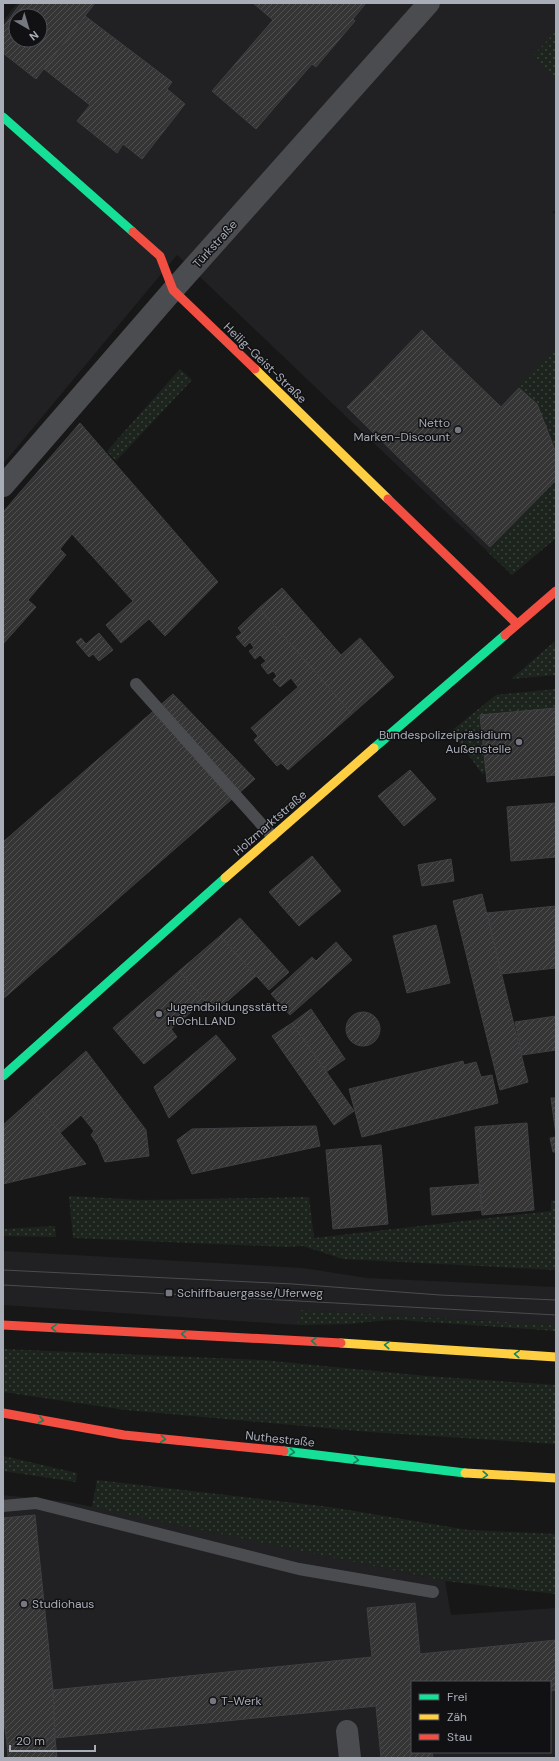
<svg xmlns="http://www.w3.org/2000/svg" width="559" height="1761" font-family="'DM Sans',sans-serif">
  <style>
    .built { fill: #212123; fill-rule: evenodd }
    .grass { fill: url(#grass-dots) }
    .building { fill: url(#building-hatch); stroke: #3f4043; fill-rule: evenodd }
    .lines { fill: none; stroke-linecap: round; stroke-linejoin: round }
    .lane { stroke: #4b4c50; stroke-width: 12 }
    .street { stroke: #4b4c50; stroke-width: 22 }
    .fast { stroke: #16e098; stroke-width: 9 }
    .slow { stroke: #ffcf43; stroke-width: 9 }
    .jam { stroke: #f24e42; stroke-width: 9 }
    .tram { stroke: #4b4c4f; stroke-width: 1 }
    .oneway { stroke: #14835c }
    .poi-dot { fill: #757880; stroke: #111113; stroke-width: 1.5 }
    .labels { text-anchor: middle; stroke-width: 3; stroke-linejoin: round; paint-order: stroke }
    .street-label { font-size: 12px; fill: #a8adb8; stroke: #111113 }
    .poi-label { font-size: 12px; fill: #a8adb8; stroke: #111113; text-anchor: start }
  </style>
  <defs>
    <pattern id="grass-dots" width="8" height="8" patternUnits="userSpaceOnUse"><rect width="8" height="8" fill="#1d241e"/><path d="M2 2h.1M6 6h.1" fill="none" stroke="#3b413d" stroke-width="1.8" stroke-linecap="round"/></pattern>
    <pattern id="building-hatch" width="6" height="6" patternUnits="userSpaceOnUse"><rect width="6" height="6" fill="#353536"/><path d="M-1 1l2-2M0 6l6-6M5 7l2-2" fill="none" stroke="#4f5051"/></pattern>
  </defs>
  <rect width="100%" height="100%" fill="#171717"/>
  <!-- built -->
  <path class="built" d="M17,3H556V210L552,212L556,215V538L512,575L177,255L3,464V21ZM16,16H40V40H16Z
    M3,1251L303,1268L367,1278L556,1287V1325L301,1310L298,1325L3,1305Z
    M3,1495L69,1502L445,1581L451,1615L556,1608V1758H3ZM412,1682H550V1752H412Z"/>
  <!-- grass -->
  <path class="grass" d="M556,31V78L533,56Z
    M556,346V453L537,404L517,386Z
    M180,369L192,380L116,461L107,451Z
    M556,480V538L512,575L487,551Z
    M554,642L556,650V675L511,679Z
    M556,689V708L486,768L483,775L451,731L496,695Z
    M69,1196L142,1200L309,1197L314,1238L551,1211V1201L556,1200V1270L343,1259L303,1246L289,1247L73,1238Z
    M55,1226L56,1237L3,1236V1229Z
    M300,1310L556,1325V1331L400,1320L376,1321L350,1324L298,1325Z
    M3,1349L262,1360L426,1376L556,1385V1444L370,1432L126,1410L3,1392Z
    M3,1456L77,1473L76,1482L3,1471Z
    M97,1480L330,1507L468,1530L556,1534V1594L445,1581L92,1507Z"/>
  <!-- building -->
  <path class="building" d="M21,3H95L36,79L3,53V27ZM16,16H40V40H16Z
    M253,3H366L353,19L355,21L316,67L312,64L256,129L212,91L273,20Z
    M85,16L172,82L167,89L185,104L142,159L123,144L117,153L77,121L90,105L44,69Z
    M422,330L439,347L388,400L371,383Z
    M439,347L501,407L519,388L537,404L556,453V480L490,547L347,407L371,383L388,400Z
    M80,423L218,582L165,636L149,619L121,643L106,625L133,601L72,534L60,549L66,555L28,600L36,607L3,644V512Z
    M282,588L341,655L360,638L394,677L352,714L259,608Z
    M259,608L352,714L288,770L281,763L277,766L254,740L258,736L251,728L298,687L291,678L280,687L273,680L277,676L273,671L268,674L261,665L266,661L260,655L255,659L249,651L254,648L250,642L245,647L236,637L242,633L238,628Z
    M99,633L113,650L99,661L93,654L89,657L76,642L81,638L86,644Z
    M173,694L255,779L3,999V842Z
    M556,708V775L487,782L480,715Z
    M410,770L436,799L404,826L378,796Z
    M556,803V857L511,861L507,807Z
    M312,856L341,891L299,926L269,892Z
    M451,859L454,881L422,886L418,865Z
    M482,894L528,1082L500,1090L453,901Z
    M556,906V968L501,974L487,913Z
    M240,918L289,972L269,990L220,936Z
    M436,925L450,983L407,993L393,936Z
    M220,936L256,976L215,1012L179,971Z
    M336,942L352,960L290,1015L271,994L312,957L316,961Z
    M179,971L205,1000L171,1029L177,1037L144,1064L113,1028Z
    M311,1009L345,1059L326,1072L292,1023Z
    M346 1029a17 17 0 1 1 34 0a17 17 0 1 1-34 0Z
    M556,1016V1050L522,1055L515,1022Z
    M292,1023L354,1111L334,1125L272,1036Z
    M216,1035L236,1059L169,1118L154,1087Z
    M86,1051L146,1130L149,1156L105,1162L98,1145L91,1135L94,1131L81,1115L60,1133L32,1099Z
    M463,1061L464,1065L476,1062L481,1077L492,1075L498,1103L362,1137L349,1089Z
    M551,1098H556V1135Z
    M32,1099L86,1164L3,1184V1125Z
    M527,1123L534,1210L482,1215L475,1127Z
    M316,1126L320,1146L192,1174L177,1140L192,1129Z
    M556,1137V1152H553L550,1138Z
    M381,1145L388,1224L333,1229L326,1150Z
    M480,1184L482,1210L432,1215L430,1188Z
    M35,1515L53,1690L55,1738L7,1744L3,1714V1518Z
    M415,1603L420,1654L556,1640V1690L550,1691V1682H412V1752H432L433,1758H381L376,1706L55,1738L53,1690L372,1657L367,1608Z
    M55,1738L57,1758H8L7,1744Z"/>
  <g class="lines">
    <!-- lane -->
    <path class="lane" d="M136,684L272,836
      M3,1506L36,1503L299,1569L433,1592"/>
    <!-- street -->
    <path class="street" d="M3,486L173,290L429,3
      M347,1731L350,1758"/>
    <!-- fast -->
    <path class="fast" d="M3,117L133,232
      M374,748L505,635
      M3,1076L225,878
      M284,1451L465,1473"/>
    <!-- slow -->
    <path class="slow" d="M255,369L388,499
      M225,878L374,748
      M341,1343L556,1357
      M465,1473L556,1478"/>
    <!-- jam -->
    <path class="jam" d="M133,232L160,256L173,290L255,369
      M388,499L517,624
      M505,635L556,591
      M3,1325L341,1343
      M3,1413L124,1435L284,1451"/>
    <!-- tram -->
    <path class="tram" d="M3,1270L293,1284L440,1295L556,1300
      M3,1285L556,1315"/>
  </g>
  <!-- one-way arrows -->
  <defs><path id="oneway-chevron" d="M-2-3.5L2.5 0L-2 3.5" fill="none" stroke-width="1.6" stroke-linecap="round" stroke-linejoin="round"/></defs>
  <g class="oneway">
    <use href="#oneway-chevron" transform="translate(54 1328) rotate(-177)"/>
    <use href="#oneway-chevron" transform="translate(184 1334) rotate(-177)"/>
    <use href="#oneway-chevron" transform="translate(314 1341) rotate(-177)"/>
    <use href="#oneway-chevron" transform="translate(387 1345) rotate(-176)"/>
    <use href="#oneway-chevron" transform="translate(517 1354) rotate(-176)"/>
    <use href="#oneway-chevron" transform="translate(41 1420) rotate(11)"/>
    <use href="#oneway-chevron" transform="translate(163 1439) rotate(6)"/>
    <use href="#oneway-chevron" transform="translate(292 1452) rotate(6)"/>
    <use href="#oneway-chevron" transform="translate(356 1460) rotate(7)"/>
    <use href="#oneway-chevron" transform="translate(485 1475) rotate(3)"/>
  </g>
  <!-- markers -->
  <g class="poi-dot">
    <circle cx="458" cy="430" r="4"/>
    <circle cx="519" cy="742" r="4"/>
    <circle cx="159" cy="1014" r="4"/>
    <rect x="165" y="1289" width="8" height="8" rx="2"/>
    <circle cx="24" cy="1604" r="4"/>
    <circle cx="213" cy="1701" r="4"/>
  </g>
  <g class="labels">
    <!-- street labels -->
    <g class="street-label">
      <text transform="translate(215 244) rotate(-48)" y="4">Türkstraße</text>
      <text transform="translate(265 363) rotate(44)" y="4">Heilig-Geist-Straße</text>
      <text transform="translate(270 823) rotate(-41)" y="4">Holzmarktstraße</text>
      <text transform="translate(280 1439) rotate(6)" y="4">Nuthestraße</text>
    </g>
    <!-- poi labels -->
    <g class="poi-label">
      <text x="450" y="427" text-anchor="end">Netto<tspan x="450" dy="14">Marken-Discount</tspan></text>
      <text x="511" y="739" text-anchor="end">Bundespolizeipräsidium<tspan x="511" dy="14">Außenstelle</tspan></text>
      <text x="167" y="1011">Jugendbildungsstätte<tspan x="167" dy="14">HOchLLAND</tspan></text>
      <text x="177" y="1297">Schiffbauergasse/Uferweg</text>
      <text x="32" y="1608">Studiohaus</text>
      <text x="221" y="1705">T-Werk</text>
    </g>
  </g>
  <!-- border -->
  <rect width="559" height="1761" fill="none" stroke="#a8adb8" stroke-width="8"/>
  <!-- legend -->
  <rect x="411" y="1681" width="140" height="72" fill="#111113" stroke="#4d4f55"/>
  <rect x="419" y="1694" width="20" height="6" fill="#16e098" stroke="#4d4f55"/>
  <text x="447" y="1701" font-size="12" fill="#a8adb8">Frei</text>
  <rect x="419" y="1714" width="20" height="6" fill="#ffcf43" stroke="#4d4f55"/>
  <text x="447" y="1721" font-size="12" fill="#a8adb8">Zäh</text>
  <rect x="419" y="1734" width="20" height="6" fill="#f24e42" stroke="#4d4f55"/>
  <text x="447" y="1741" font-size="12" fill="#a8adb8">Stau</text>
  <!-- north arrow -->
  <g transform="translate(28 28) rotate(142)"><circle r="19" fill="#111113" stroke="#4d4f55"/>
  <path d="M0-3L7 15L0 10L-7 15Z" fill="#757880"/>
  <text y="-6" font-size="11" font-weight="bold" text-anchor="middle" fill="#a8adb8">N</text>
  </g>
  <!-- scale -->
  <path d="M10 1745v6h85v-6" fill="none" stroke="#a8adb8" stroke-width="2"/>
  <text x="16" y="1745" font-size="12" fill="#a8adb8" stroke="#111113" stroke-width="3" paint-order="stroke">20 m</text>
</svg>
